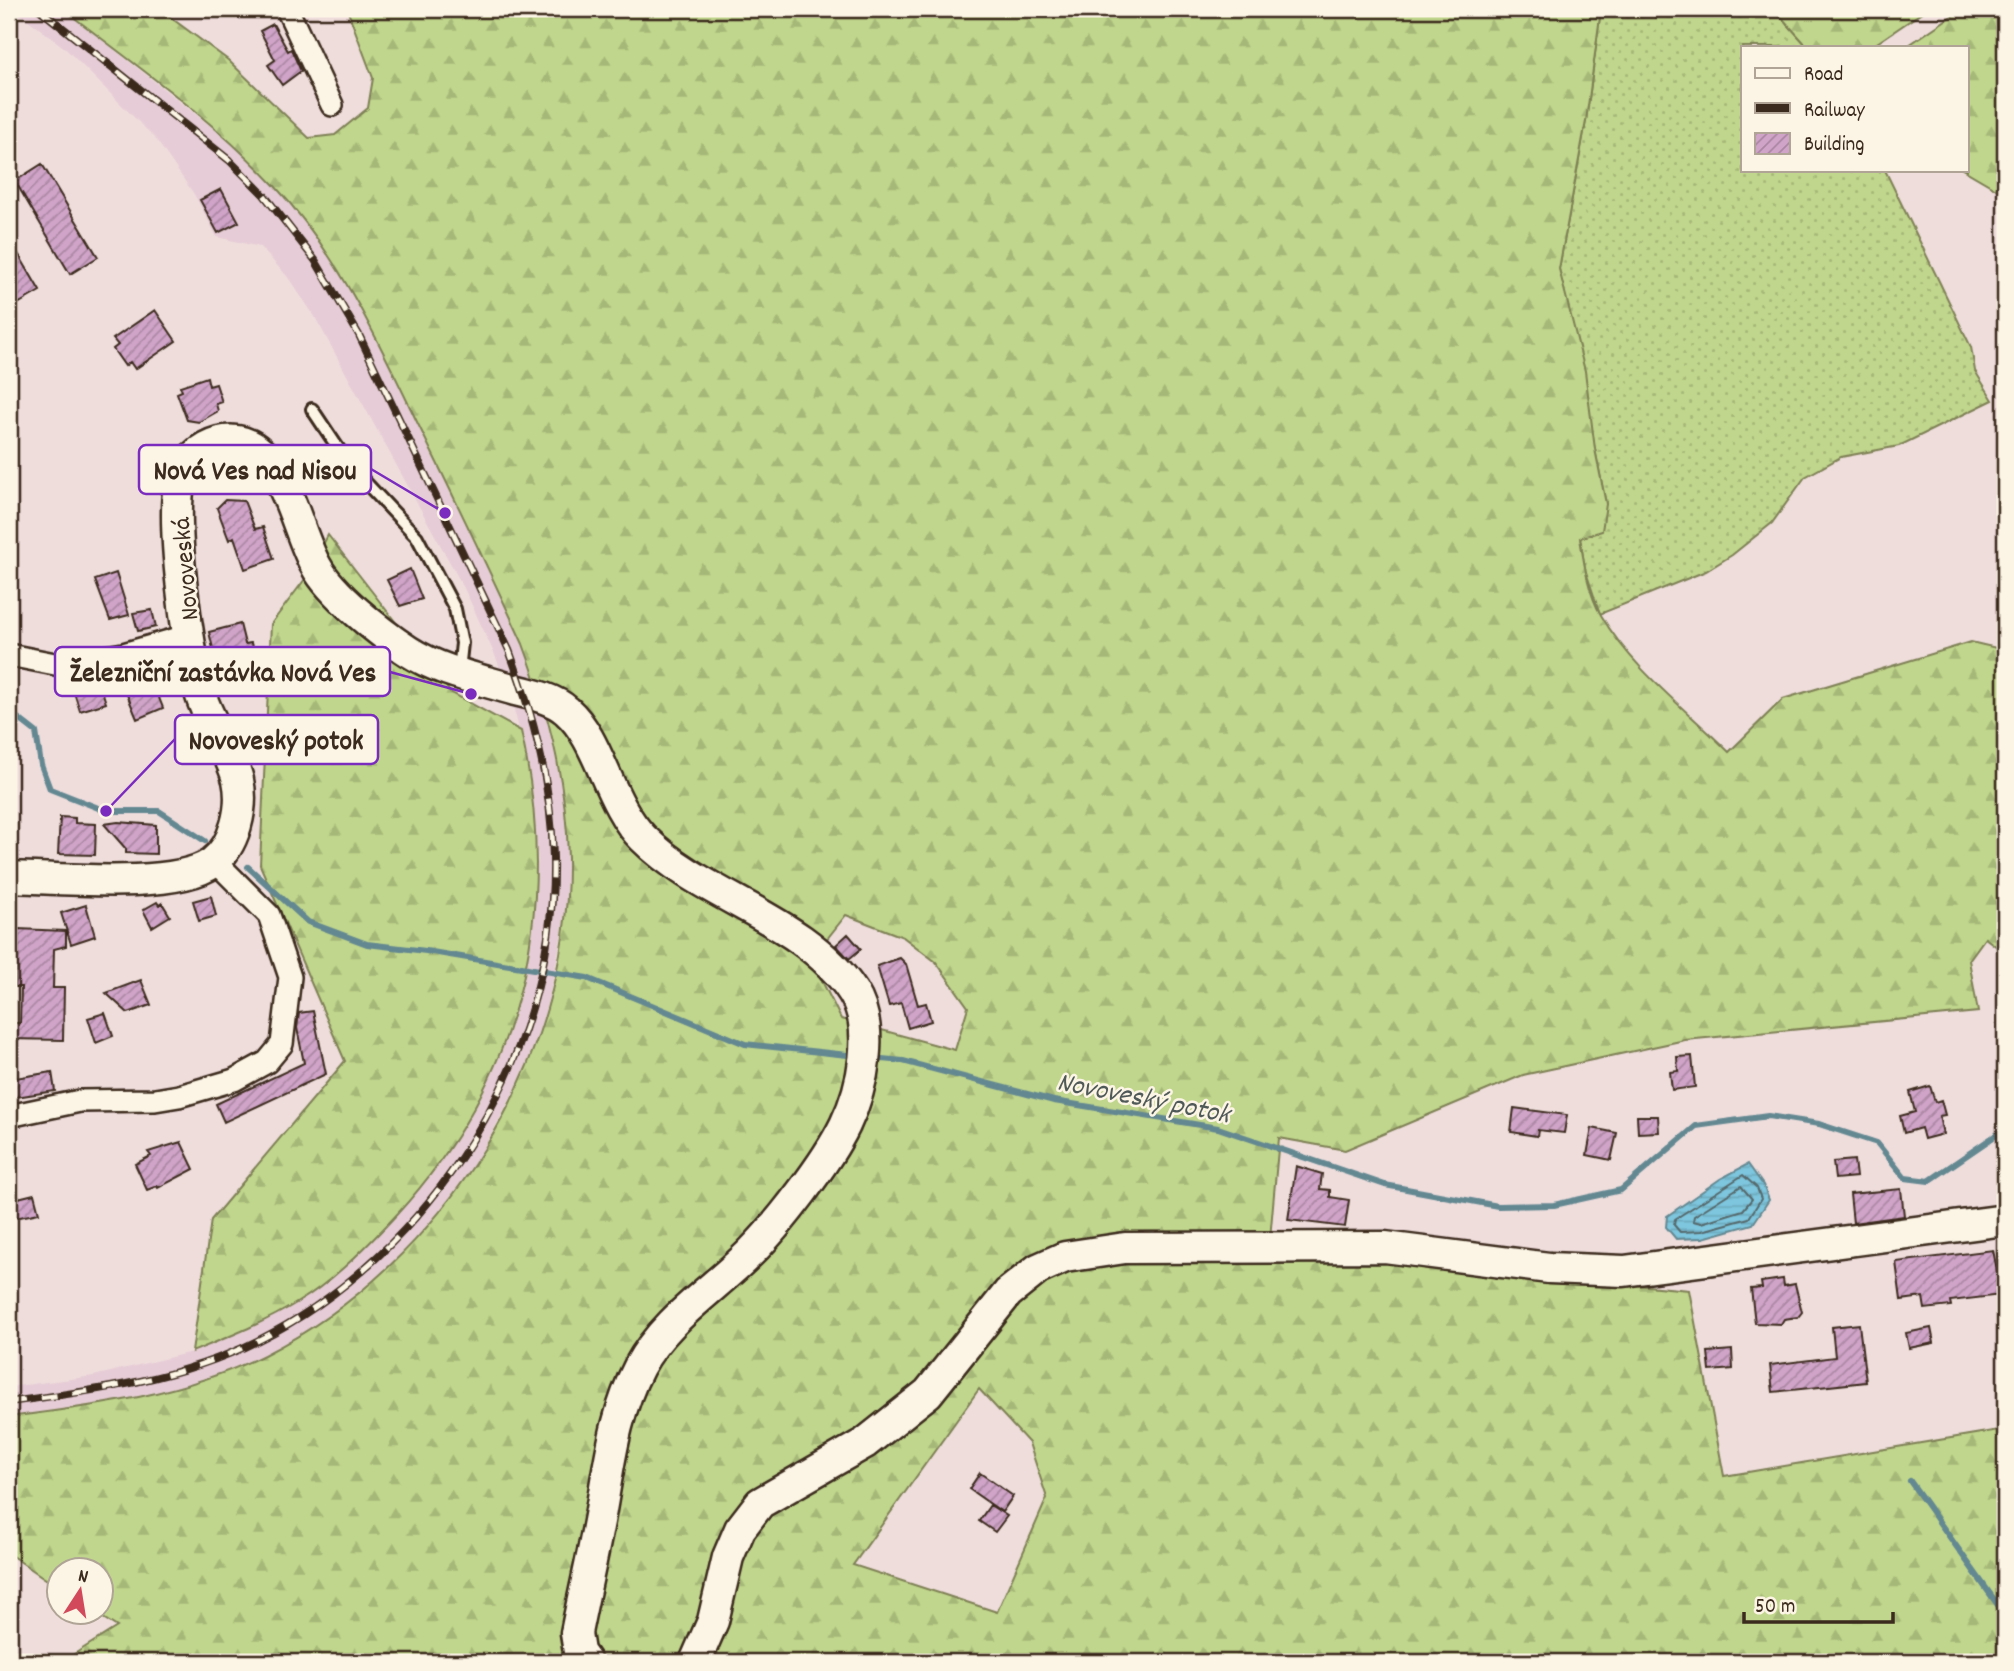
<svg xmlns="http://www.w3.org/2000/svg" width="2014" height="1671" font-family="Dekko,sans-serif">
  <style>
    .built { fill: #e6ccd6 }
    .grass { fill: url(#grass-dots); stroke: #7e8055; stroke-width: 2 }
    .forest { fill: url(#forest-firs); stroke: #7e8055; stroke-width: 2; fill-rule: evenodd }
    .water { fill: url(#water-rules); stroke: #638891; stroke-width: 2 }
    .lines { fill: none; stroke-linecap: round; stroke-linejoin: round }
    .shore { stroke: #55686b; stroke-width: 2 }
    .stream { stroke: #638891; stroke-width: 6 }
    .building { fill: url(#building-hatch); stroke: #3b2a1e; stroke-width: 2 }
    .lane-casing { stroke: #3b2a1e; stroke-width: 16 }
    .street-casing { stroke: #3b2a1e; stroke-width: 26 }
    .secondary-casing { stroke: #3b2a1e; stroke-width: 35 }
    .lane { stroke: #fcf5e5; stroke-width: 10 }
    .street { stroke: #fcf5e5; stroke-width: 21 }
    .secondary { stroke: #fcf5e5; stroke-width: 30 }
    .rail-casing { stroke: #3b2a1e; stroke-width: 8 }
    .rail { stroke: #fcf5e5; stroke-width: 5; stroke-dasharray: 16; stroke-linecap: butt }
    .labels { text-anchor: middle; stroke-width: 5; stroke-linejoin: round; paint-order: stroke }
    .street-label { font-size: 26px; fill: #3b2a1e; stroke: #fcf5e5 }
    .water-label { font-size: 28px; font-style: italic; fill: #4f5958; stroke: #fcf5e5 }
    .leader { fill: none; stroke: #7b2cbf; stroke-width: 2.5 }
    .callout-dot { fill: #7b2cbf; stroke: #fcf5e5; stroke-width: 2.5 }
    .callout { fill: #fcf5e5; stroke: #7b2cbf; stroke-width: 2.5 }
    .callout-label { font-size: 28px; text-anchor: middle; font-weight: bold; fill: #3b2a1e }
  </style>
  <defs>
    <pattern id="grass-dots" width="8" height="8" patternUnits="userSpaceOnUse" patternTransform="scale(1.75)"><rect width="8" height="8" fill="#c0d68c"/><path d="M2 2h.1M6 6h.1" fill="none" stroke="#a6b878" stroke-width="1.8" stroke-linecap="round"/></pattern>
    <pattern id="forest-firs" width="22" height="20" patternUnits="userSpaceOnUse" patternTransform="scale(1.75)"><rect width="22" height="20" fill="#c0d68c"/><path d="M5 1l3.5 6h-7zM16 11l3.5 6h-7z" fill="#a6b878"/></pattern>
    <pattern id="water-rules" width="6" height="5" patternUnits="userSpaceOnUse" patternTransform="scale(1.75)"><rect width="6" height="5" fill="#7dc6de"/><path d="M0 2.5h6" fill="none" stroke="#6daabe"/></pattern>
    <pattern id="building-hatch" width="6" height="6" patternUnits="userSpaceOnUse" patternTransform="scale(1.75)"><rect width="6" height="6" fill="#d0a4c8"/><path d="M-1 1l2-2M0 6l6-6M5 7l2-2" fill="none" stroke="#aa86a2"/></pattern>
  </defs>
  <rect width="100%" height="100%" fill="#efdddc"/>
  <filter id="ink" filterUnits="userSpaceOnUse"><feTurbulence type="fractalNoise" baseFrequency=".0143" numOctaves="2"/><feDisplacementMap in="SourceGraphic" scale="14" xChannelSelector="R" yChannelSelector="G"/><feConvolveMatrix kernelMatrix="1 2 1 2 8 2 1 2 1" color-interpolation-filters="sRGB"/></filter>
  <g filter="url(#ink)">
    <!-- built -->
    <path class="built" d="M14,9H63L239,149L275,186L327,251L372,329L523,644L539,688L557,760L566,814L568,861L565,916L552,984L542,1026L523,1075L472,1170L441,1212L389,1266L316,1327L262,1355L202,1381L99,1405L9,1417V1387L94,1376L192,1352L249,1329L300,1301L369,1244L473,1109L496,1063L514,1018L538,860L528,765L511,697L495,655L464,588L314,315L287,276L260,247L217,237L194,194L155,138L65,48Z"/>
    <!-- grass -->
    <path class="grass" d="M1601,9H1774L1808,47H1743V170H1885L1971,347L1975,371L1993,400L1899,446L1841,457L1805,477L1772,523L1732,555L1706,571L1600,614L1585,569L1580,537L1606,504L1559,269L1586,121Z"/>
    <!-- forest -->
    <path class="forest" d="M63,9H159L228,60L309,138L335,135L368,108L373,78L347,9H1601L1586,121L1559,269L1585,371L1595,449L1606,504L1602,531L1580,538C1584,563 1588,593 1601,615C1631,668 1686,709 1729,752L1783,699L1971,642L2005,650V953L1985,938L1969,960L1978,1012L1685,1040L1523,1075L1345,1150L1279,1138L1269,1250L1689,1290L1724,1476L2005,1429V1662H74L71,1656L117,1627L94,1612H102V1570H60L59,1588L9,1554V1417C96,1406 184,1395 264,1355C444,1264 571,1061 568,858C567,784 549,713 523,644C489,570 454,497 418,424C378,340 338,254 274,185C212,118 135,65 63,9ZM846,915L903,937L936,962L968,1007L955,1050L841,1019L811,959ZM979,1389L1029,1443L1047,1498L997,1612L853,1565Z
      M1774,9H1927L1871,47H1808Z
      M1962,9H2005V194L1964,170H1967V47H1906Z
      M328,535L450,692L521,731C562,917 519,1088 386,1226C360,1253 330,1283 298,1302C264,1323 228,1337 192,1352L211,1220L345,1061L260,865L271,624L305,579Z"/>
    <!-- water -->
    <path class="water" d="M1748,1164L1763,1185L1769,1200L1753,1224L1703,1238L1676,1239L1666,1227L1667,1216L1720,1179Z"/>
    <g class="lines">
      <!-- shore -->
      <path class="shore" d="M1743,1175L1757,1188L1761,1199L1749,1218L1702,1231L1680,1232L1674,1225L1675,1219Z
        M1741,1186L1752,1199L1743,1210L1701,1223L1693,1221L1694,1216Z"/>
      <!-- stream -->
      <path class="stream" d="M9,717L18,718L36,732L41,765L50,789L106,811H159L205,841
        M248,867L308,922L367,944L426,951L587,978L745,1044L857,1056
        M871,1058L903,1061L1054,1101L1218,1128L1385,1185L1498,1206L1554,1205L1621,1190L1696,1126L1768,1116L1819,1124L1877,1143L1905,1178L1929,1181L2005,1129
        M1910,1481L2005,1615"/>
    </g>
    <!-- building -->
    <path class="building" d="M273,24L288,51L291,49L301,71L282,85L268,65L275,60L260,31Z
      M42,164L98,257L70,274L15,181Z
      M221,189L239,222L218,233L200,200Z
      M9,238L40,291L9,309Z
      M155,310L176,341L135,369L130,362L125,366L113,349L118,345L113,339Z
      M207,377L209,386L216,384L222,402L216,404L218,411L199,422L187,420L177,393L182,391L180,386Z
      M225,500L244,501L255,529L263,527L274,559L245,569L234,537L229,540L217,508Z
      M410,569L422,599L400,606L387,580Z
      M116,573L129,615L110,620L95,580Z
      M152,610L156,627L138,631L133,613Z
      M240,624L245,644L251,643L255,659L242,663L246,680L222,686L209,632Z
      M148,670L163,708L137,719L126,692L134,689L130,678Z
      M98,678L106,703L80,711L72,686Z
      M60,817L75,818V823L96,824L95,855L58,854Z
      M118,822L156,825V854L126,853V849L104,824Z
      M211,896L216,916L199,921L193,901Z
      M157,902L159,905L162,903L170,916L152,927L143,910Z
      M86,905L95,936L71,944L61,913Z
      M17,929L66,931V946L54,949L53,988H64L63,1040L9,1039V1023H20L21,987H15Z
      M848,934L861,949L849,959L836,945Z
      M900,958L906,964L918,1005L926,1003L931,1021L908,1028L901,1003L889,1006L877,966Z
      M141,980L151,1005L128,1013L106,993Z
      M313,1011L326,1074L224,1122L216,1104L304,1063L297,1028L299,1013Z
      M105,1013L113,1036L96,1043L88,1018Z
      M1692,1056L1695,1087L1672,1090L1670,1072L1678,1071L1677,1057Z
      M52,1072L55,1091L9,1098V1079Z
      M1930,1086L1935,1102L1941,1100L1945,1115L1939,1116L1943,1134L1924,1139L1921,1128L1904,1133L1900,1116L1915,1112L1910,1092Z
      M1514,1108L1567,1115L1564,1133L1538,1130L1537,1136L1511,1132Z
      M1637,1116H1658L1659,1132L1638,1133Z
      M1592,1128L1617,1133L1611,1160L1587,1155Z
      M181,1142L194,1169L158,1188L157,1186L147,1190L135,1164L151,1156L148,1152Z
      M1854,1160L1856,1177L1835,1179L1833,1162Z
      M1296,1166L1322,1174L1320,1189L1330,1190V1197L1349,1200L1345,1227L1288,1220Z
      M1901,1189L1904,1216L1853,1223L1850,1194Z
      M34,1194L39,1213L15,1218L10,1200Z
      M1993,1250L2002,1295L1950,1301L1951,1306L1925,1309L1923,1297L1901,1300L1896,1262Z
      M1783,1279L1784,1286L1795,1284L1802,1312L1798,1317L1784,1319L1781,1324L1755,1323L1751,1289L1762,1288L1761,1282Z
      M1859,1324L1866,1382L1773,1392L1770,1365L1835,1357L1832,1327Z
      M1931,1328L1934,1343L1909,1348L1906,1333Z
      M1732,1350L1733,1369L1710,1371L1708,1352Z
      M980,1473L1013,1496L1002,1512L969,1489Z
      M990,1505L1007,1516L995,1532L979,1521Z"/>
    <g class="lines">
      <defs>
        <path id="lane" d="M312,409L350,466L417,537L455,609L462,643L459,671"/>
        <path id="street" d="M287,9L332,105
          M9,655L60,665L123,654L190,635
          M9,1116L80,1101L155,1100L179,1096L234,1080L267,1062L282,1044L290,977L269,915L215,861"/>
        <path id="secondary" d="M9,877C57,878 174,890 212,863C235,846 244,807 238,780C230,750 210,724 201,696C188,655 170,520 180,480C185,462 200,447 219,442C280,427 294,528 316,566C331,594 380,633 408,651C439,671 479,679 515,690C532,694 554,699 567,711C600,740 608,803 643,838C704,899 805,918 853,992C876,1028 863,1088 845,1125C827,1162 780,1223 750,1253C713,1290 664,1320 639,1367C615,1413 610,1460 601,1510C594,1551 584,1592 576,1633L579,1652L586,1662
          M695,1662L713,1621L728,1557L740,1529L760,1503L865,1443L928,1393L1008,1293L1038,1269L1065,1257L1125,1248L1385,1247L1549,1268L1624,1271L2005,1220"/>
      </defs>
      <!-- lane casing -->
      <use href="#lane" class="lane-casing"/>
      <!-- street casing -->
      <use href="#street" class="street-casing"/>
      <!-- secondary casing -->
      <use href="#secondary" class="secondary-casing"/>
      <!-- lane -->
      <use href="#lane" class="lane"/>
      <!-- street -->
      <use href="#street" class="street"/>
      <!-- secondary -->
      <use href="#secondary" class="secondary"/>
      <defs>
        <path id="rail" d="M9,1402C94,1391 180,1380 257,1341C432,1254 557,1055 553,858C552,786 534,717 509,650L359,335L315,260L264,195L229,160L39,9"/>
      </defs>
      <!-- rail casing -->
      <use href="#rail" class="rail-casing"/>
      <!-- rail -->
      <use href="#rail" class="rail"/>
    </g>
  </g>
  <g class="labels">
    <!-- street labels -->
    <g class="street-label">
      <text transform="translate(184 569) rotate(-95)" y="9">Novoveská</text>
    </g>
    <!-- water labels -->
    <g class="water-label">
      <text transform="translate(1144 1096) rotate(11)" y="10">Novoveský potok</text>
    </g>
  </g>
  <!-- callouts -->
  <path class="leader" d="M445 513L371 469M471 694L390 672M106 811L175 739"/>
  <g class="callout-dot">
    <circle cx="445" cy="513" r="7"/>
    <circle cx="471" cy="694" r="7"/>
    <circle cx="106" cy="811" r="7"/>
  </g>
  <g class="callout">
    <rect x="139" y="445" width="232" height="49" rx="7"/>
    <rect x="55" y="647" width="335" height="49" rx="7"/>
    <rect x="175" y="715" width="203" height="49" rx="7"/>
  </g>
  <g class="callout-label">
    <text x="255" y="479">Nová Ves nad Nisou</text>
    <text x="223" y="681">Železniční zastávka Nová Ves</text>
    <text x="276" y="749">Novoveský potok</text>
  </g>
  <!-- margin -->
  <rect width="2014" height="1671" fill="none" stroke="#fcf5e5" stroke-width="35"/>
  <rect x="18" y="18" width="1979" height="1636" fill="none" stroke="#3b2a1e" stroke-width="2.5" filter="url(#ink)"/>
  <!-- legend -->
  <rect x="1741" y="46" width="228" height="126" fill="#fcf5e5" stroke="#afa495" stroke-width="2"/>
  <rect x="1755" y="68" width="35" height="10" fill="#fcf5e5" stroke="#afa495" stroke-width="2"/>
  <text x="1804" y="80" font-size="21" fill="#3b2a1e">Road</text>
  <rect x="1755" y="103" width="35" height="10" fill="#3b2a1e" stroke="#afa495" stroke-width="2"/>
  <text x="1804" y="116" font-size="21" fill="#3b2a1e">Railway</text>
  <rect x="1755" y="133" width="35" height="21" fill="url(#building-hatch)" stroke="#afa495" stroke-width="2"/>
  <text x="1804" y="150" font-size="21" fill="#3b2a1e">Building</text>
  <!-- north arrow -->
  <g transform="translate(80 1591) rotate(12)"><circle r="33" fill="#fcf5e5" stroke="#afa495" stroke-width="2"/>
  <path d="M0-5L12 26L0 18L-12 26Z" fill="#d1495b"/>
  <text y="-10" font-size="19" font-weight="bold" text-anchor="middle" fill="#3b2a1e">N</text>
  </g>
  <!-- scale -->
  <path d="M1744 1612v10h149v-10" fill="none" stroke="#3b2a1e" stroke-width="3.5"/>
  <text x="1755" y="1612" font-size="21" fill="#3b2a1e" stroke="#fcf5e5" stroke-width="5" paint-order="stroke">50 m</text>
</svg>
